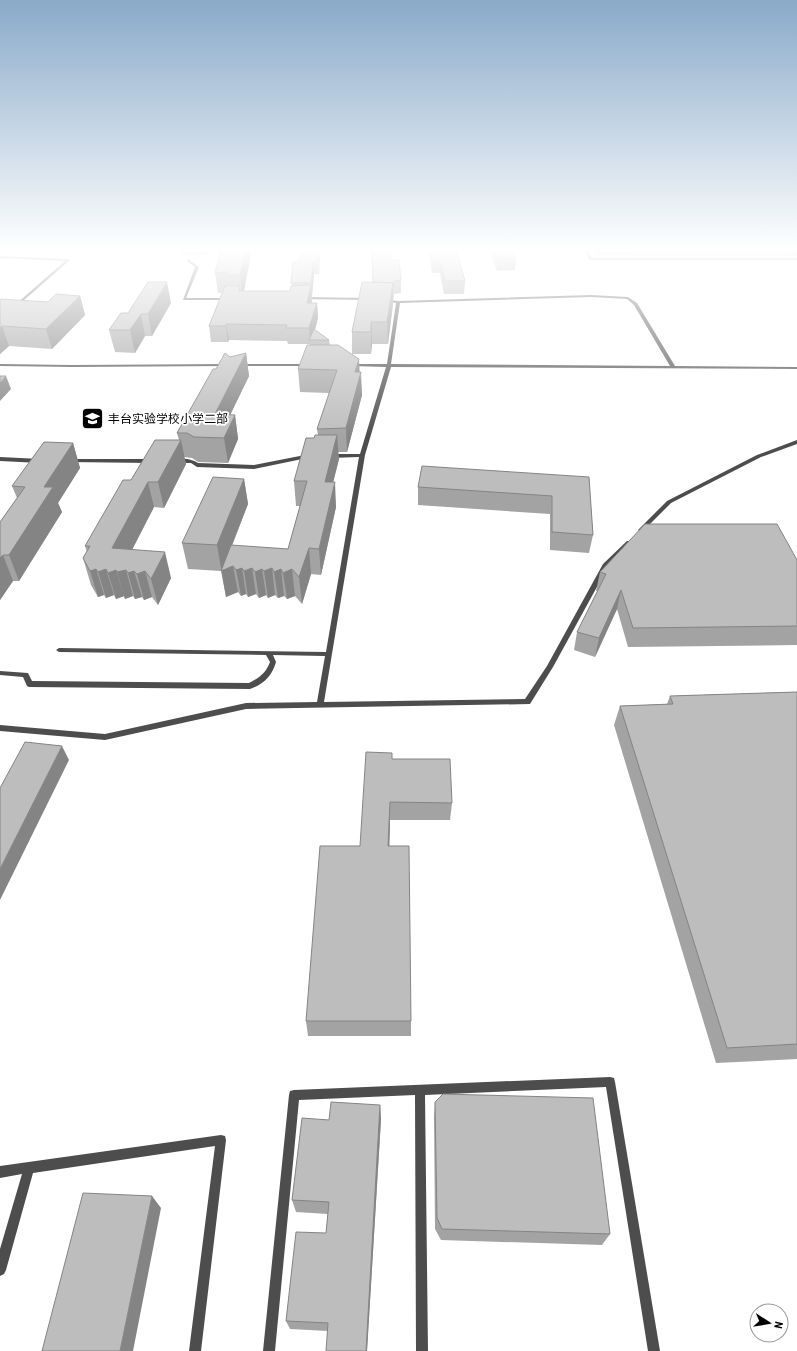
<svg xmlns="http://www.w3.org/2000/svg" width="797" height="1351" font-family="'Roboto Condensed','Noto Sans SC',sans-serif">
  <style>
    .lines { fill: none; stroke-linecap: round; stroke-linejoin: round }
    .minor { fill: #4d4d4d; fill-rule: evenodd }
    .wall { fill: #a3a3a3 }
    .shaded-wall { fill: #848484 }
    .building { fill: #bdbdbd; stroke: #848484 }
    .labels { text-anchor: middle; stroke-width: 3.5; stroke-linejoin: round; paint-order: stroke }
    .far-poi-label { font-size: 12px; fill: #000; stroke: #fff; text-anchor: start }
  </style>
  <rect width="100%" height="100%" fill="#fff"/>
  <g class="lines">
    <!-- minor -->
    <path class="minor" d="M584,249H587L592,258H797V260H591L589,259Z
      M0,256L68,259L70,260L16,307L14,306L15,305L65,261L0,258Z
      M188,259L199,267L186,298H229V300H183L195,267L187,261Z
      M591,295L628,297L637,303L675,366L797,367V369L391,367L365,455L324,702L525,699L547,666L603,564L627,541H631V543L609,565L553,667L530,704L246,709L105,740L0,731V725L105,734L246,703L317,702L325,656L273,655L276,662C272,676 264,684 250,689L29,687L27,686L23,677L0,675V671L28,673L32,681L249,683C259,678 266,673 270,662L266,655L59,652L56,650L59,648L326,652L359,457L330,458L327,456L330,454H360L386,367L351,366L349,365L351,364H387L396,303L383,301V299L398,301ZM591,297L627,299L634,305L670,366L391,364L400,303Z
      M302,297L368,298L370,299L368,300L301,299L300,298Z
      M0,364L72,365L227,364L229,365L227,366L72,367L0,366Z
      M237,364H309L311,365L309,366H239L237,365Z
      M797,440V444L761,457L671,503L643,531L641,532L638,530L667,501L757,455Z
      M310,454L312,455V457L254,469L197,467L191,463H177L174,461C181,457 192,459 198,463L254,465Z
      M0,457L40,459L43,461L40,463L0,461Z
      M69,459H152L155,461L152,463L67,462L66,461Z
      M610,1077L614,1078L615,1082L660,1351H648L606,1087L425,1095L428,1351H416L415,1095L299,1100L275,1351H263L289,1095L290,1091L294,1090Z
      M221,1135L225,1136L226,1140L201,1351H189L215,1146L33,1173L6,1270L4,1274L0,1276V1249L22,1174L0,1178V1166Z"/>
  </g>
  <!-- wall -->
  <path class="wall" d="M181,249H209L206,255H182Z
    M221,249H251V254L244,291H290L292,286L291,283L300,261L301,249H341H320L319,274H314L312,296V303H317L318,318L315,330L329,340L330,345L360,372L362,395L347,452H338L339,459L333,482L336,507L321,575L311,574L302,604L295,596L287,599L284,596L278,598L275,595L268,598L266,595L259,598L256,594L248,597L246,594L241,596L238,592L226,597L221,571L188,569L182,543L244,479L248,504L232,546L288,549L300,506H296L294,481L314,438L318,435L317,429L329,393L300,392L298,369L310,344H288L287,341L229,340L228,342H211L209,326L222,293H218L215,273Z
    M371,249H390L391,260L401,280V293L394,294V299H393V304L388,344H372L371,354H352V332L373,282Z
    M428,249H456L465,281L464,294H444L440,273H432Z
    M489,249H512L516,258L515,270L497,271Z
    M592,249H797V256L595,255Z
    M80,296L85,315L52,349L9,346L0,354V300L48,302Z
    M171,303L152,336H145L135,353L115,352L109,330L128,313Z
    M246,353L249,376L230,415H235L238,439L228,463L198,462L192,458L184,457L186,464L164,508L154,507L132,550L171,578L158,605L152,597L144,600L142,597L135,599L133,596L125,599L124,596L116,599L114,595L106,598L104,595L98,597L91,585L83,558L87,552L85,546L131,480L179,440L177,433L216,369L230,357Z
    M73,443L80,468L58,503L62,512L19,581H13L0,600V522L17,498L12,486Z
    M589,477L593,535L589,553L550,550V514L418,505V487Z
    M797,560V645L628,647L617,609L595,657L574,650L577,632L598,591H596L600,572Z
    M797,692V1059L716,1063L614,725L620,706L667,704L670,696Z
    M392,759L452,803L450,820H390L389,846L411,1021V1036H308L306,1021L360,846Z
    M435,1102L610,1234L602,1245L441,1240L435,1229L434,1116Z
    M380,1105L381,1119L367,1351H326L328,1331L290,1329L286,1321L326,1233L328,1214L296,1212L292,1200L329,1120Z"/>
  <!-- shaded-wall -->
  <path class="shaded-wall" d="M205,249H209L206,255Z
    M246,249H251V254L243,296L240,275Z
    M319,249H320L319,274Z
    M313,262L314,274L312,296L311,283Z
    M167,282L171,303L152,336L148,314Z
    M393,283V304L388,344L387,322Z
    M311,285L312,301L308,318L307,303Z
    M80,296L85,315L52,349L46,329Z
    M317,303L318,318L312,340H310L309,328Z
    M141,314L145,336L135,353L130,330Z
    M371,322L372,344L371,354Z
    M226,324L229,340L228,342L226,326Z
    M2,326L9,346L0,354V328Z
    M246,353L249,376L219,438L215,414Z
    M359,359L360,378L361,372L362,395L347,452L346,428L355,372Z
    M6,376L11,389L0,401V383Z
    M235,415L238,439L228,463L224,438Z
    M337,435L339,459L327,507L325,482Z
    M181,440L186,464L164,508L158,482Z
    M73,443L80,468L58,503L62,512L19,581L9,555L44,487Z
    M244,479L248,504L222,570L233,566L238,592L226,597L217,545Z
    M148,482L154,507L121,571L126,570L133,596L125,599L117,572L112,548Z
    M335,482L336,507L321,575L319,549Z
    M309,548L311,574L302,604L299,577Z
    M165,552L171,578L158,605L151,579Z
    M3,555L13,581L0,600V558Z
    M242,568L246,594L241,596L236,570Z
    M252,568L256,594L248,597L244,571Z
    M272,568L275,595L268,598L264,571Z
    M96,569L104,595L98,597L90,571Z
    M106,569L114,595L106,598L98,572Z
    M262,569L266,595L259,598L255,572Z
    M281,569L284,596L278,598L274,572Z
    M292,569L295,596L287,599L283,573Z
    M116,570L124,596L116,599L108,573Z
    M134,571L142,597L135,599L128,573Z
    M145,571L152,597L144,600L137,574Z
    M621,590L617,609L595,657L599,638Z
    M62,746L69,760L0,900V869Z
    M390,802V820L389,863L388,846Z
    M380,1105L381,1119L367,1351H366Z
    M152,1196L161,1208L133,1351H120Z"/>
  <!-- building -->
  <path class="building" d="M221,249H246L240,275H226L228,272L215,273Z
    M301,249H319V261L313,262L311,283H291L293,262L300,261Z
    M372,249H390L391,260H399L401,280L394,281V286H393V283L373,282Z
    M430,249H456L465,281H445L440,261H433Z
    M494,249H512L516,258H498Z
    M148,282H167L148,314H141L130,330H109L121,313H128Z
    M362,282L393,283L387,322H371V332H352Z
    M311,285L307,303H317L309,328H286L287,325L226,324V326H209L225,286H240L239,291H290L291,286Z
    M56,294L80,296L46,329L2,326L0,328V300L1,299L48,302Z
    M314,329L329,340H309Z
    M307,345H338L359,359L355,372H361L346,428L317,429L337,370L298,369Z
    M225,353L230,357L246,353L215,414L235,415L224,438L194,437L187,433H177L213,369H216Z
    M0,376H6L0,383Z
    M315,435H337L325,482H335L319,549L309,548L299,577L292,569L283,573L281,569L274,572L272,568L264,571L262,569L255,572L252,568L244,571L242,568L236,570L233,566L221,571L231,545L288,549L307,481H294L306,438H314Z
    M155,440H181L158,482H148L112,548L165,552L151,579L145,571L137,574L134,571L128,573L126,570L117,572L116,570L108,573L106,569L98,572L96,569L90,571L83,558L90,546H85L123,480H131Z
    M44,442L73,443L44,487H53L9,555H3L0,558V522L25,487L12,486Z
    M422,466L589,477L593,535L552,532V496L418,487Z
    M213,477L244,479L217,545L182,543Z
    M645,524H777L797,560V626L633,628L621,590L599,638L577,632L606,574L600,572L601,571Z
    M797,692V1044L727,1048L620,706L673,704L670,696Z
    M25,742L62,746L0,869V788Z
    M366,752L392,753V759H450L452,803L390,802L388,846H409L411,1021H306L320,846H360Z
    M443,1094L593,1098L610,1234L442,1229L437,1218L435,1102Z
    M331,1102L380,1105L366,1351H326L328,1323L286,1321L296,1232L326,1233L329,1202L292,1200L302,1118L329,1120Z
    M83,1193L152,1196L120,1351H42Z"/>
  <!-- sky -->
  <linearGradient id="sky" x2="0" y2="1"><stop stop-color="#89aac9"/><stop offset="0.57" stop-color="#fff"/><stop offset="1" stop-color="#fff" stop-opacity="0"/></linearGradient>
  <rect width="797" height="438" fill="url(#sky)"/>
  <!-- icons -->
  <defs>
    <symbol id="school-square" viewBox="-11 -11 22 22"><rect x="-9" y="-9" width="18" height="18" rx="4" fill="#000" stroke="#fff"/><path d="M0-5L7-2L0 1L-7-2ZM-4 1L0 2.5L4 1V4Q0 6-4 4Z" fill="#fff"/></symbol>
  </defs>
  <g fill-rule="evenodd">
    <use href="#school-square" x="80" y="406" width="25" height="25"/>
  </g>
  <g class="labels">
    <!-- far-poi labels -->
    <g class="far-poi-label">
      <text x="108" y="423">丰台实验学校小学二部</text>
    </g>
  </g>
  <!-- north arrow -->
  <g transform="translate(769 1323) rotate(102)"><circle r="19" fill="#ffffff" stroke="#999999"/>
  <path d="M0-3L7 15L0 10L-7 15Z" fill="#000000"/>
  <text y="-6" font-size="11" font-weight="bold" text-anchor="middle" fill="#000000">N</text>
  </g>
</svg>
